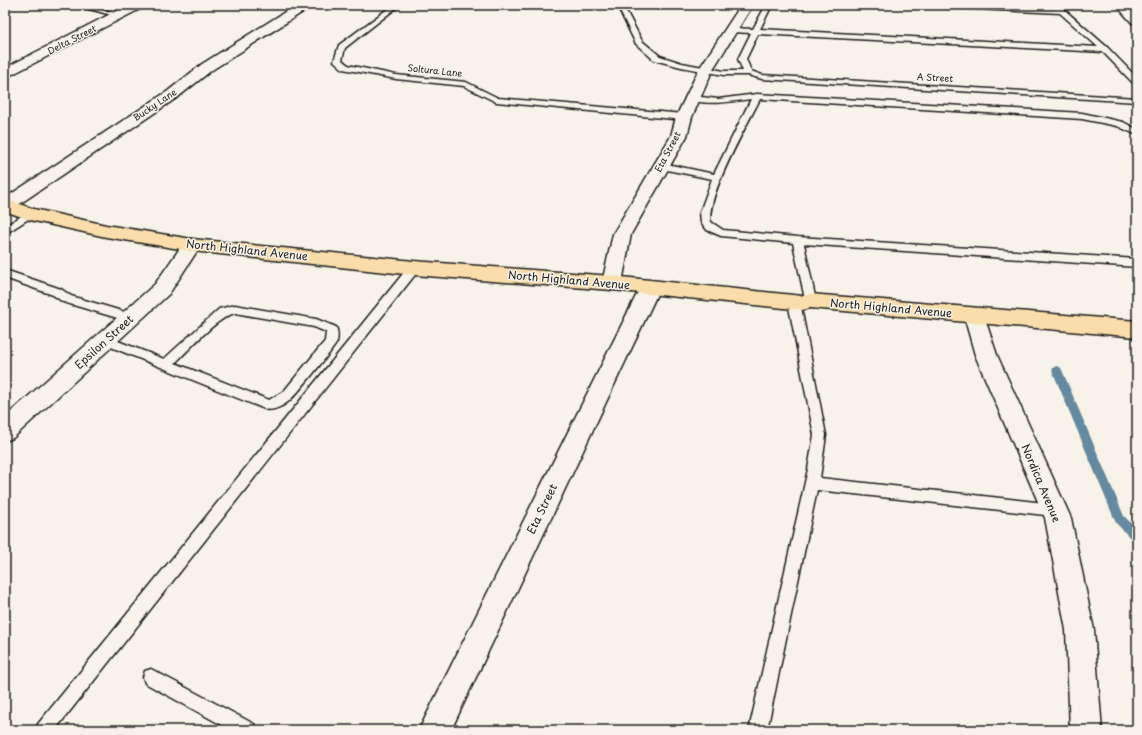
<svg xmlns="http://www.w3.org/2000/svg" width="1142" height="735" font-family="'Playpen Sans',sans-serif">
  <style>
    .lines { fill: none; stroke-linecap: round; stroke-linejoin: round }
    .stream { fill: #658a9f; fill-rule: evenodd }
    .service-casing { stroke: #1c1c1c; stroke-width: 3 }
    .minor-casing { stroke: #1c1c1c; stroke-width: 3 }
    .secondary-casing { stroke: #1c1c1c; stroke-width: 3 }
    .primary-casing { stroke: #1c1c1c; stroke-width: 3 }
    .service { fill: #f7f3e8; fill-rule: evenodd }
    .minor { fill: #f7f3e8; fill-rule: evenodd }
    .secondary { fill: #f7f3e8; fill-rule: evenodd }
    .primary { fill: #f9ddab; fill-rule: evenodd }
    .labels { text-anchor: middle; stroke-width: 3; stroke-linejoin: round; paint-order: stroke }
    .far-street-label { font-size: 9px; fill: #1c1c1c; stroke: #f7f3e8 }
    .street-label { font-size: 11px; fill: #1c1c1c; stroke: #f7f3e8 }
  </style>
  <rect width="100%" height="100%" fill="#f7f3e8"/>
  <filter id="ink" filterUnits="userSpaceOnUse"><feTurbulence type="fractalNoise" baseFrequency=".025" numOctaves="2"/><feDisplacementMap in="SourceGraphic" scale="8" xChannelSelector="R" yChannelSelector="G"/><feConvolveMatrix kernelMatrix="1 2 1 2 8 2 1 2 1" color-interpolation-filters="sRGB"/></filter>
  <g filter="url(#ink)">
    <g class="lines">
      <!-- stream -->
      <path class="stream" d="M1057,366L1060,367L1062,370L1124,516L1137,529V542L1133,541L1116,523L1052,370L1054,367Z"/>
      <defs>
        <path id="service" d="M74,5H86L122,15L119,17Z
          M393,5H400L345,48L342,60L348,65L396,75L466,82L498,98L684,114L688,117L684,120L496,102L464,86L396,79L343,69L334,61L339,45Z
          M617,5H623L642,41L660,56L682,63L724,71H743L738,59L751,33L731,32L727,30L731,28L753,29L766,5H772L760,29L1098,47L1060,13L932,7L929,5H976L1055,9L1053,5H1059L1108,48L1137,78V84H1134L1103,52L758,34L746,59L751,71L762,75L1137,98V102L762,79L748,75H724L681,67L654,60L636,44Z
          M757,94L1082,113L1123,122L1137,129V135L1117,126L1082,119L760,99C748,123 705,198 711,222L723,230L798,237L1137,259V267L804,244L816,301L814,304H806L793,243L721,236L707,230L701,222L700,212L712,179L662,169L657,166L662,163L714,174L751,99C737,101 700,107 689,98L693,96L718,99Z
          M30,211L35,214L33,216L5,234V226Z
          M414,264L418,265L419,268L418,271L55,730H35L38,724L410,265Z
          M5,270L61,289L71,296L135,315L137,318L135,321L131,322L63,302L53,295L5,278Z
          M794,298L798,299L800,302L826,435L820,478L1054,504L1059,505L1061,510L1059,515L1054,516L817,490L767,730H749L808,469L814,435L788,302L790,299Z
          M235,305L316,319L336,327C338,331 338,338 337,342C335,347 298,393 292,398C286,405 273,412 265,409L101,343L99,340L101,337L105,336L164,359L219,309ZM235,313L314,327L326,332L325,341L284,391L269,400L175,363C190,349 216,318 235,313Z
          M151,669L254,724L257,730H231L145,683L143,677L145,671Z"/>
        <path id="minor" d="M128,5H144L142,8L5,78V68Z
          M296,5H311L309,8L212,70L178,97L12,209L5,210V198L168,91L202,64Z
          M741,5H753L713,69L692,117L687,136L631,234L622,283L619,288L612,290L605,288L602,283L613,234L671,136L676,117L699,69Z
          M192,239L199,241L201,245L169,294L13,438L5,441V417L155,284L185,241Z
          M650,281L657,283L660,288L451,730H419L640,288L643,283Z
          M974,308L981,311L984,316L997,355L1071,518L1094,630L1102,730H1070L1066,630L1045,518L975,355L964,316L967,311Z"/>
        <path id="secondary" d="M1116,5H1129L1137,13V24L1132,23Z"/>
        <path id="primary" d="M5,199L34,209L106,225L192,239L414,261L612,276L803,296L810,294L1137,321V337L810,308L803,310L612,290L414,275L192,251L106,237L30,220L5,211Z"/>
      </defs>
      <!-- service casing -->
      <use href="#service" class="service-casing"/>
      <!-- minor casing -->
      <use href="#minor" class="minor-casing"/>
      <!-- secondary casing -->
      <use href="#secondary" class="secondary-casing"/>
      <!-- primary casing -->
      <use href="#primary" class="primary-casing"/>
      <!-- service -->
      <use href="#service" class="service"/>
      <!-- minor -->
      <use href="#minor" class="minor"/>
      <!-- secondary -->
      <use href="#secondary" class="secondary"/>
      <!-- primary -->
      <use href="#primary" class="primary"/>
    </g>
  </g>
  <g class="labels">
    <!-- far-street labels -->
    <g class="far-street-label">
      <text transform="translate(72 40) rotate(-27)" y="3">Delta Street</text>
      <text transform="translate(435 71) rotate(6)" y="3">Soltura Lane</text>
      <text transform="translate(935 78) rotate(3)" y="3">A Street</text>
      <text transform="translate(155 105) rotate(-34)" y="3">Bucky Lane</text>
      <text transform="translate(668 152) rotate(-62)" y="3">Eta Street</text>
    </g>
    <!-- street labels -->
    <g class="street-label">
      <text transform="translate(247 250) rotate(6)" y="4">North Highland Avenue</text>
      <text transform="translate(569 280) rotate(5)" y="4">North Highland Avenue</text>
      <text transform="translate(891 308) rotate(5)" y="4">North Highland Avenue</text>
      <text transform="translate(104 342) rotate(-42)" y="4">Epsilon Street</text>
      <text transform="translate(1041 483) rotate(67)" y="4">Nordica Avenue</text>
      <text transform="translate(542 509) rotate(-64)" y="4">Eta Street</text>
    </g>
  </g>
  <!-- margin -->
  <rect width="1142" height="735" fill="none" stroke="#f7f3e8" stroke-width="20"/>
  <rect x="10" y="10" width="1122" height="715" fill="none" stroke="#1c1c1c" stroke-width="1.5" filter="url(#ink)"/>
</svg>
